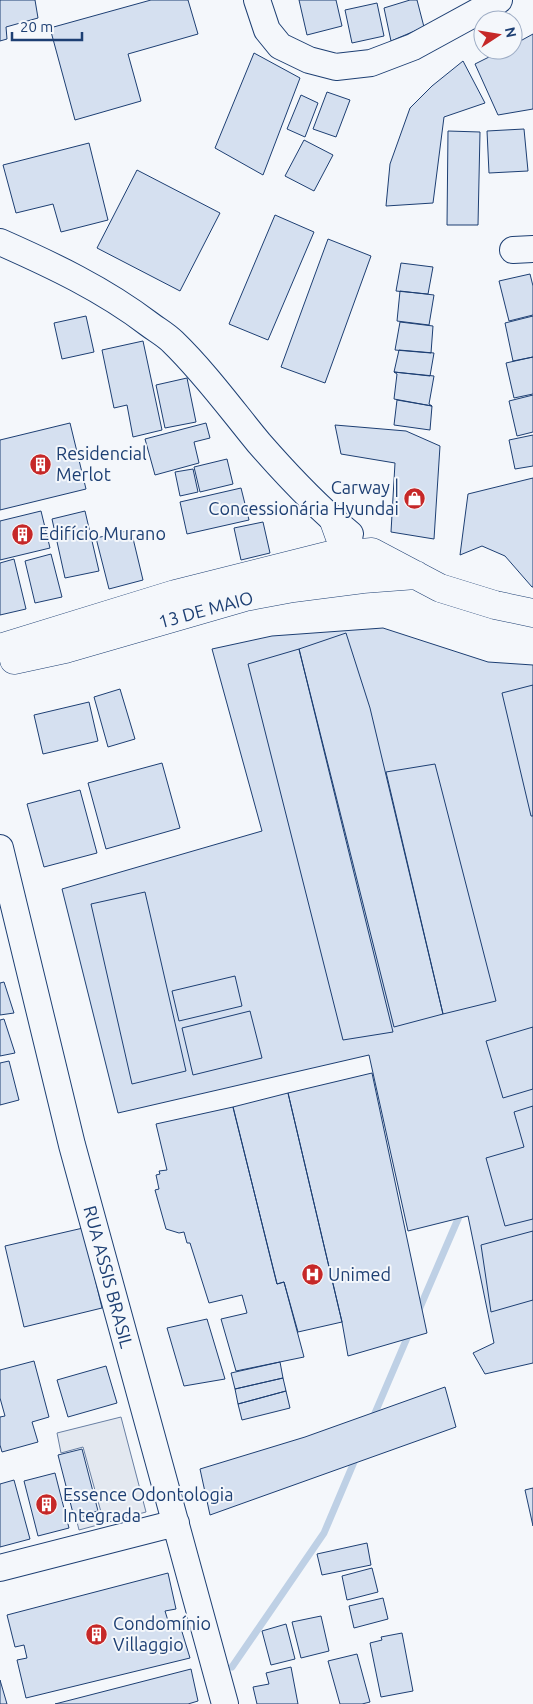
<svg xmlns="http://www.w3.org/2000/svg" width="533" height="1704" font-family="Ubuntu,sans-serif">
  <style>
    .parking { fill: #e3e8f0; stroke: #687fa3 }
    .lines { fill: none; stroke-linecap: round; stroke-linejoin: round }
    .stream { stroke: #bed0e5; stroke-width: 7 }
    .building { fill: #d5e0f0; stroke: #1d3f73 }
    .minor-casing { stroke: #1d3f73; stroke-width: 28 }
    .major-casing { stroke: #1d3f73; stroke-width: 29 }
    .minor { stroke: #f4f7fb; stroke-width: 26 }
    .major { stroke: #f4f7fb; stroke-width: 28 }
    .labels { text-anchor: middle; stroke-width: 4; stroke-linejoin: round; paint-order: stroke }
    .poi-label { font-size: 18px; fill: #1d3f73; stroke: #f4f7fb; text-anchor: start }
    .street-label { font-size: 18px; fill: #1d3f73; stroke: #f4f7fb }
  </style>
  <rect width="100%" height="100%" fill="#f4f7fb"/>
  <!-- parking -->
  <path class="parking" d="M121,1417L146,1512L79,1530L76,1518L101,1512L83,1447L61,1453L57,1433Z"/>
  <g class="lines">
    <!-- stream -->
    <path class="stream" d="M418,1312L461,1212
      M372,1420L410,1331
      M232,1667L324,1533L357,1455"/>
  </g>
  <!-- building -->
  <path class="building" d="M0,0H35L38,18L6,27L7,39L0,41Z
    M151,0H188L198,34L128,54L141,101L75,120L50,28Z
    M299,0H336L342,26L307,35Z
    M410,0H417L424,27L391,41L384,8Z
    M377,3L384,36L352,43L345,10Z
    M533,34V109L498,115L475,64L503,50H513V45Z
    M254,53L300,78L263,175L215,148Z
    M463,61L485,103L444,117L433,203L386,206L390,164L410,108L432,86Z
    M327,92L350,100L336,137L313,129Z
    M301,95L318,103L305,137L287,129Z
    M524,129L528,171L489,173L487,131Z
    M448,131L480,132L478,225H447Z
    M304,140L333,155L314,191L285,176Z
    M89,143L108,220L61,232L53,204L16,213L3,165Z
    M137,170L220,213L180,291L97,248Z
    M275,215L314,232L268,340L229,324Z
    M328,239L371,256L325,383L281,367Z
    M401,263L433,267L428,294L396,291Z
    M530,274L533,286V315L509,321L499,281Z
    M400,291L434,295L429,325L397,321Z
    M86,316L94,352L62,359L54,323Z
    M533,316V357L513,361L505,323Z
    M400,322L433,326L431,353L395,350Z
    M143,341L162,430L133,437L127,405L114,408L102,350Z
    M399,350L434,353L430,376L394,372Z
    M533,357V394L514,398L506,363Z
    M394,372L434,376L429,404L432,406L394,399L397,374Z
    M187,378L196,422L165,428L156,385Z
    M533,395V432L517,436L509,401Z
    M397,400L432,406L430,430L394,425Z
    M70,423L86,489L0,510V440Z
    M206,423L210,438L194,442L199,463L155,475L145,439Z
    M335,425L406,431L440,446L434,539L391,532L395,463L341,454Z
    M533,435V466L515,469L509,440Z
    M227,459L233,484L200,492L194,467Z
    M193,469L198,492L180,496L175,472Z
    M533,478V587H532L505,556L482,546L460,555L468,494Z
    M241,488L249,520L187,534L180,502Z
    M41,511L50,548L0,560V521Z
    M85,511L99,571L65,578L52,519Z
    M263,522L270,553L241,560L234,528Z
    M131,530L143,580L109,589L96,538Z
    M51,554L62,597L35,603L25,561Z
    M14,559L26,609L0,615V563Z
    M383,628L488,662L533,665V1363L485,1374L473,1353L494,1343L468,1216L408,1231L369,1055L118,1113L62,889L262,831L212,649L272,636Z
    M346,633L370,708L443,1014L394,1027L299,649Z
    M299,649L393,1032L343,1040L248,664Z
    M533,685V816H531L502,693Z
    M120,689L135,739L108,747L94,697Z
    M89,702L98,741L43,754L34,715Z
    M162,763L180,828L106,849L88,783Z
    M435,764L496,1001L443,1014L386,772Z
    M80,790L97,853L44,867L27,804Z
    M145,892L186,1071L132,1084L91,904Z
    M235,976L242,1006L179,1021L172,991Z
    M4,982L14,1013L0,1015V983Z
    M250,1011L262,1058L193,1075L182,1028Z
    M4,1019L15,1053L0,1056V1020Z
    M533,1027V1089L503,1098L486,1041Z
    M9,1061L19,1100L0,1105V1063Z
    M372,1073L427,1333L348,1356L342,1322L288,1093Z
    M288,1093L342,1322L298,1332L284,1282L277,1284L233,1107Z
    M533,1106V1219L505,1226L486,1158L524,1147L514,1112Z
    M233,1107L277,1284L284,1282L304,1357L236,1371L221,1319L247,1313L242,1295L209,1303L190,1243H187L184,1232L179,1233L166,1229L155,1190L159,1189L156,1175L160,1174L159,1171L167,1170L156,1124Z
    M83,1228L102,1308L24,1327L5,1246Z
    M533,1231V1300L491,1312L481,1245Z
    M207,1319L225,1379L184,1386L167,1328Z
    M34,1361L49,1417L32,1422L38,1442L2,1452L0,1445V1417L5,1416L0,1398V1370Z
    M280,1362L283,1378L235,1389L231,1373Z
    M106,1366L117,1403L68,1417L57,1380Z
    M283,1378L286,1391L238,1404L235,1389Z
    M445,1387L456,1427L210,1515L200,1469L305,1437Z
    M286,1391L290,1408L242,1420L238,1404Z
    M82,1449L98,1511L74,1517L58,1455Z
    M55,1473L69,1528L38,1536L24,1481Z
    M14,1480L30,1539L0,1547V1484Z
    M533,1488V1526L525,1490Z
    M367,1543L371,1565L322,1575L317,1554Z
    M372,1568L378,1592L347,1600L342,1576Z
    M168,1573L176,1609L165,1611L169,1624L179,1622L190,1658L26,1698L17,1660L27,1658L24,1645L15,1647L7,1615Z
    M383,1598L388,1619L354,1628L349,1606Z
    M321,1616L329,1651L301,1658L292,1622Z
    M286,1624L295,1659L271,1665L262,1631Z
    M402,1633L413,1691L381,1697L370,1643L382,1640L381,1637Z
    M357,1654L370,1702L362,1704H340L328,1661Z
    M291,1667L298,1704H257L253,1687L269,1684L266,1673Z
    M191,1669L198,1701L188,1704H55Z
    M0,1680L7,1704H0Z"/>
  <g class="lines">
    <defs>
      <path id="minor" d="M257,0L267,30L280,46L309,60L336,67L371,63L413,47L499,0
        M0,242C52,265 103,289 149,324C157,330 166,335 173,342C205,373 231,409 259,443C287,475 317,507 350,534
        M513,250L533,249
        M0,848L72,1145L225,1704
        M0,1568L176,1523"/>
      <path id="major" d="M334,521L344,549L345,560L344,563L338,567
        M0,648L175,594L326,556L372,552L440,588L495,605L533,613
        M14,660L65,649L245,597L293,588L363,579L416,575"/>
    </defs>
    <!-- minor casing -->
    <use href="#minor" class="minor-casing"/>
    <!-- major casing -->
    <use href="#major" class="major-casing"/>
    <!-- minor -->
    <use href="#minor" class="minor"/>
    <!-- major -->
    <use href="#major" class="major"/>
  </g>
  <!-- icons -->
  <defs>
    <symbol id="building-disc" viewBox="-11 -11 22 22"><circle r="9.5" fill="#c62828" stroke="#f4f7fb"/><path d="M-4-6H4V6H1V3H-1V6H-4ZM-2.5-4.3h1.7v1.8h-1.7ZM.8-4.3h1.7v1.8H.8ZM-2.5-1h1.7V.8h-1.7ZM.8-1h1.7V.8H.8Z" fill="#fff"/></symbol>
    <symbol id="shop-disc" viewBox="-11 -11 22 22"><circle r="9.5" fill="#c62828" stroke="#f4f7fb"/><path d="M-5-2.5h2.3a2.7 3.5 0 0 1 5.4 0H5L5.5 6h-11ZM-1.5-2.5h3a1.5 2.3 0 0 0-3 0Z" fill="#fff"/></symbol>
    <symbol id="hospital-disc" viewBox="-11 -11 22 22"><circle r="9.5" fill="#c62828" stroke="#f4f7fb"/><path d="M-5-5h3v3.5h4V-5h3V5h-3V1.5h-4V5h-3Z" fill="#fff"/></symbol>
  </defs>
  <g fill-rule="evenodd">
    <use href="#building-disc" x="28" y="452" width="25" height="25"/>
    <use href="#shop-disc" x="402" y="486" width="25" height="25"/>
    <use href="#building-disc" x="10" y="522" width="25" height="25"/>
    <use href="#hospital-disc" x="300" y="1262" width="25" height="25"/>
    <use href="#building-disc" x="34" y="1492" width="25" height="25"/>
    <use href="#building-disc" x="84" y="1622" width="25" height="25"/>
  </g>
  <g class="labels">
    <!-- poi labels -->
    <g class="poi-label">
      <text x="56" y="460">Residencial<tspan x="56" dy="21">Merlot</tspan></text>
      <text x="399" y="494" text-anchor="end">Carway |<tspan x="399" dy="21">Concessionária Hyundai</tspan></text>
      <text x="39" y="540">Edifício Murano</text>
      <text x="328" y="1281">Unimed</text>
      <text x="63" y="1501">Essence Odontologia<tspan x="63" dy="21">Integrada</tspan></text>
      <text x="113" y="1630">Condomínio<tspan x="113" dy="21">Villaggio</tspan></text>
    </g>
    <!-- street labels -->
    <g class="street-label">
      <text transform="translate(206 610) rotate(-15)" y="6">13 DE MAIO</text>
      <text transform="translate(108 1277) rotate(75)" y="6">RUA ASSIS BRASIL</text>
    </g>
  </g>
  <!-- north arrow -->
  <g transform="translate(498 35) rotate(78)"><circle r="24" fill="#f4f7fb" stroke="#9eadc5"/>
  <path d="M0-4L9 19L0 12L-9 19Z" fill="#c62828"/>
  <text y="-8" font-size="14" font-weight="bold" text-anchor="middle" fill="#1d3f73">N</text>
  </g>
  <!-- scale -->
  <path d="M12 32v8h70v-8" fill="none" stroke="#1d3f73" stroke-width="2.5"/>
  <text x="20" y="32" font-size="15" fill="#1d3f73" stroke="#f4f7fb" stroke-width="4" paint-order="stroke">20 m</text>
</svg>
